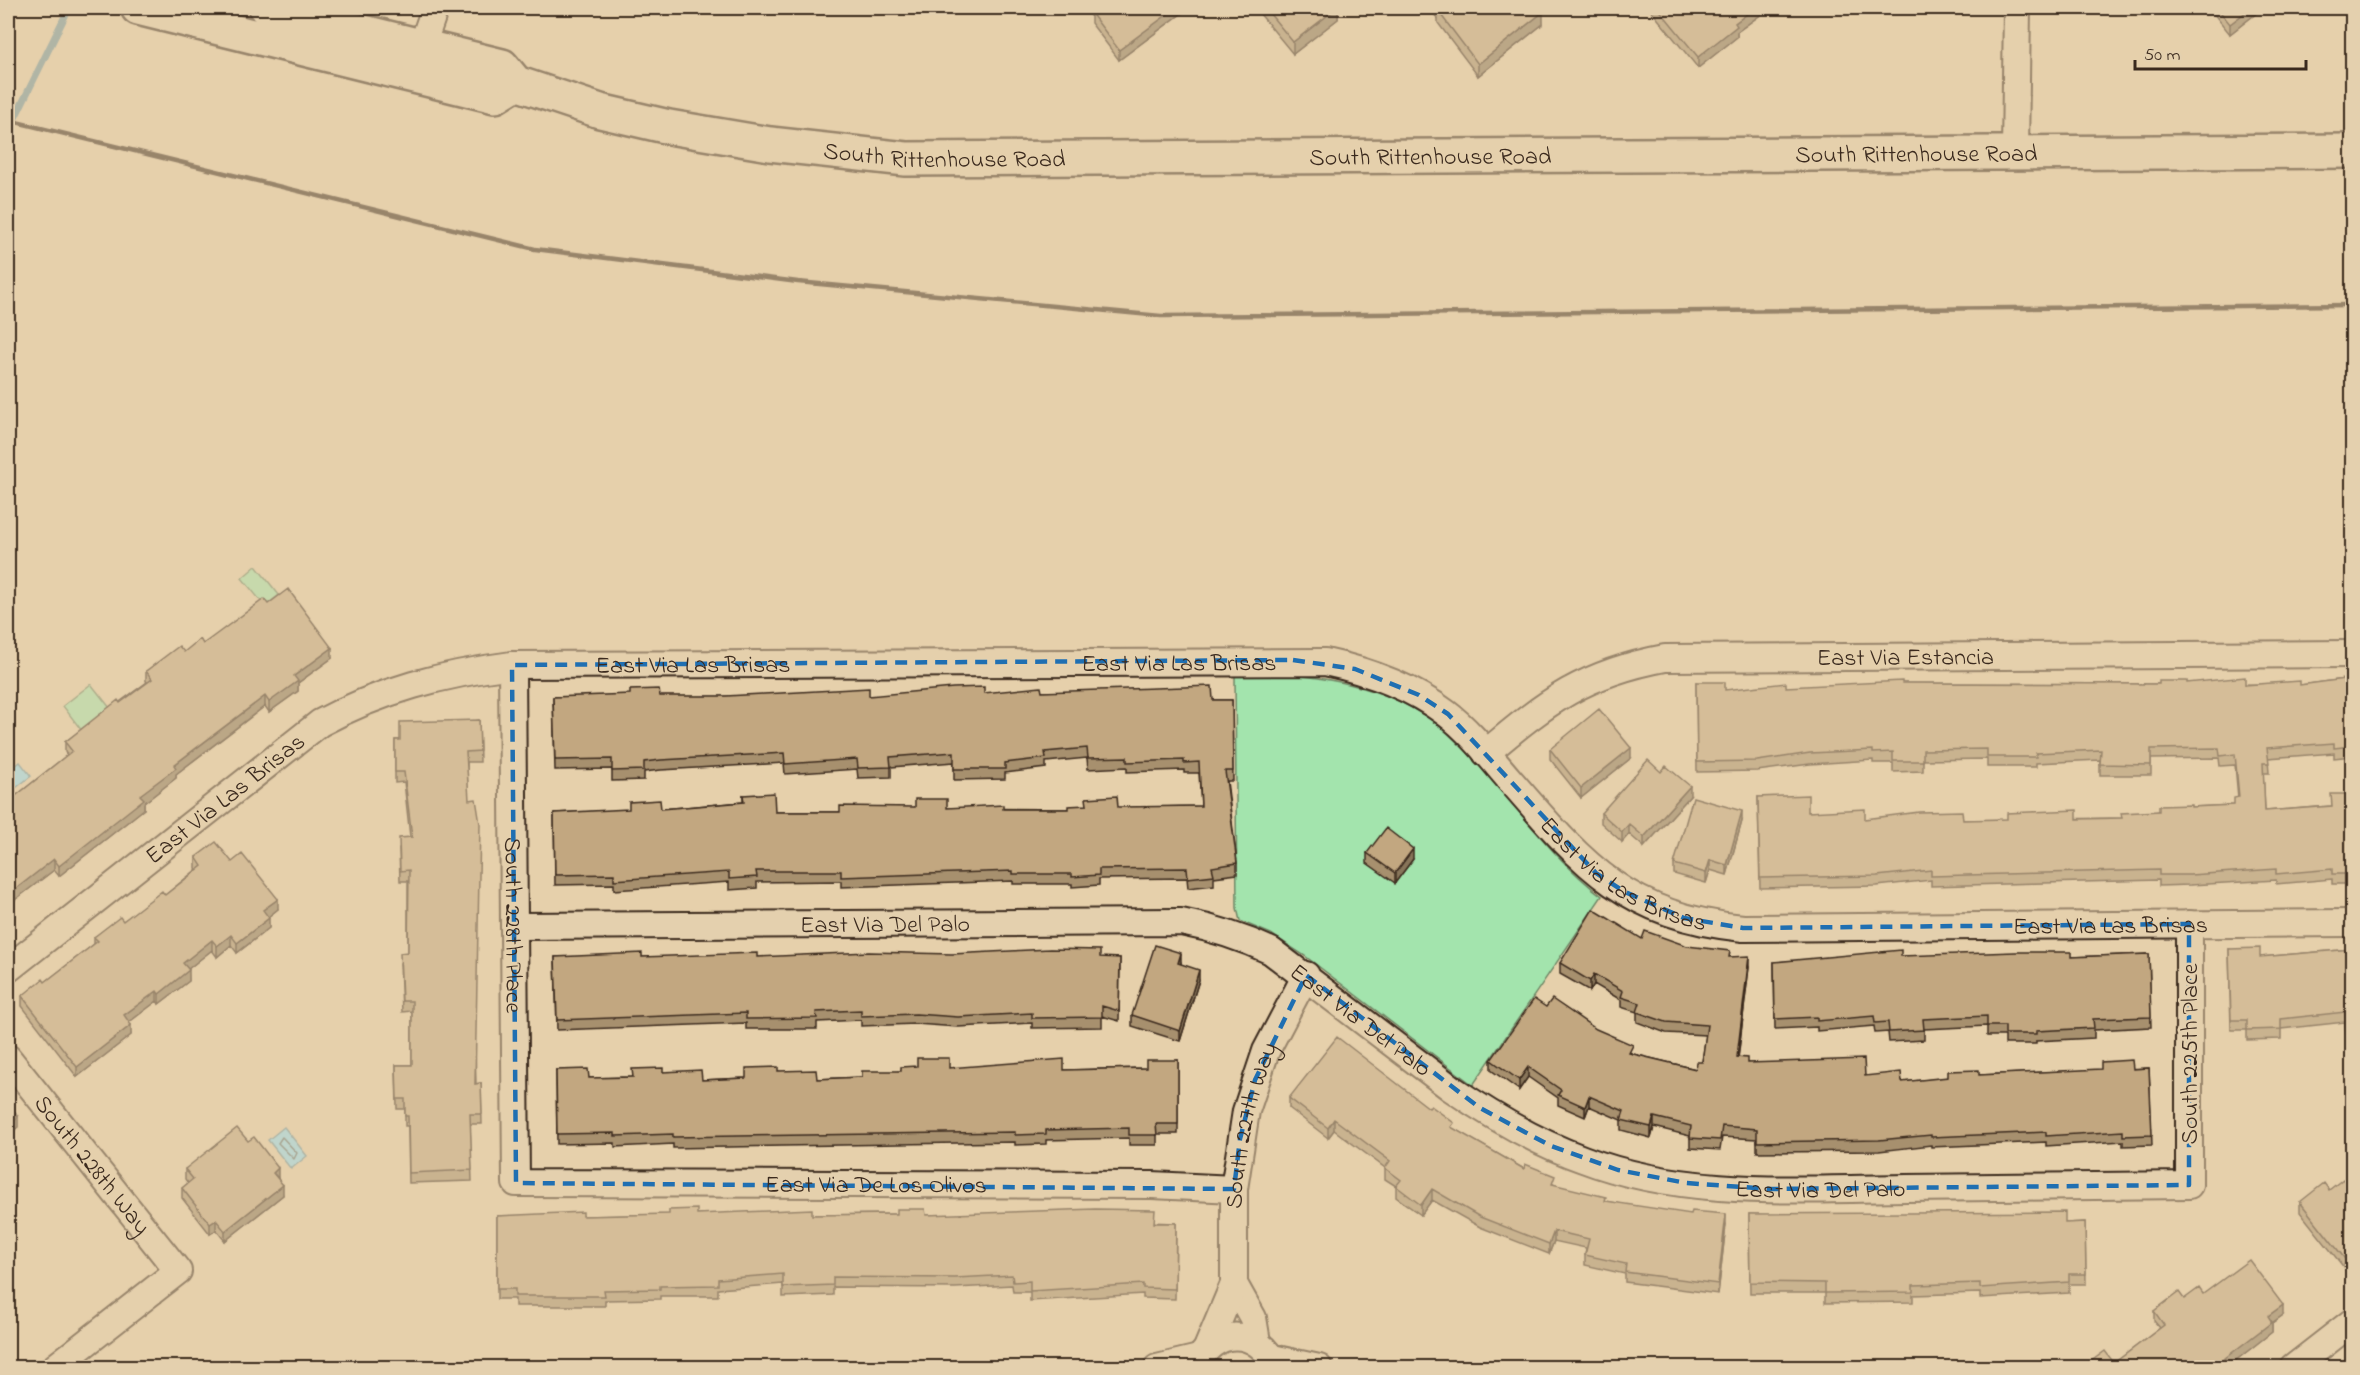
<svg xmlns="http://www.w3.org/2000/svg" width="2360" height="1375" font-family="'Indie Flower',sans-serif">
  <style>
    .green { fill: #a3e4ad; stroke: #6f8766; stroke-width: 1.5 }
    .water { fill: #92dcf3; stroke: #6f959e; stroke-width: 1.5 }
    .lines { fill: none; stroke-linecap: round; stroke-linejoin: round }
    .shore { stroke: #5e7173; stroke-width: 1.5 }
    .stream { stroke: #6f959e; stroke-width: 7 }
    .street-casing { stroke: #3b2a1e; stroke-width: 30 }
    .secondary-casing { stroke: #3b2a1e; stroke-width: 38 }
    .street { stroke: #e4d0ae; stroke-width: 26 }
    .secondary { stroke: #e4d0ae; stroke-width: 33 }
    .rail { stroke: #3b2a1e; stroke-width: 4.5 }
    .wall { fill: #a7906e; stroke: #3b2a1e; stroke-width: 1.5 }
    .shaded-wall { fill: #88755a; stroke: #3b2a1e; stroke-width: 1.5 }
    .building { fill: #c2a780; stroke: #3b2a1e; stroke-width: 1.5 }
    .marked { fill: none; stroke: #1f6fb2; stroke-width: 4.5; stroke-dasharray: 12 8; stroke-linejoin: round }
    .labels { text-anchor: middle; stroke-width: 5; stroke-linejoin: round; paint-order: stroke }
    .street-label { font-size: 24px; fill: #3b2a1e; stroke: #e4d0ae }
  </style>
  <rect width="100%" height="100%" fill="#e6d0ab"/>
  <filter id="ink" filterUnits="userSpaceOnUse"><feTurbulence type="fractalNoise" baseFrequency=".0167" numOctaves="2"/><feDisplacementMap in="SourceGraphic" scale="12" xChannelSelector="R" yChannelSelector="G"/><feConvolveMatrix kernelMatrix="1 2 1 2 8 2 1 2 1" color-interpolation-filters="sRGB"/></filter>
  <g filter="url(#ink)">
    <!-- green -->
    <path class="green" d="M256,566L279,595L265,606L242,578Z
      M1294,675C1354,681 1411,697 1455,740C1507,790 1544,852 1602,896L1473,1085L1305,956L1271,934L1240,921L1237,908L1235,676Z
      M91,684L110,708L82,731L63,706Z"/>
    <!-- water -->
    <path class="water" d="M20,762L31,776L8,794V772Z
      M284,1127L307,1156L291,1169L268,1140Z"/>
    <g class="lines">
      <!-- shore -->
      <path class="shore" d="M282,1137L297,1153L294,1159L278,1143Z"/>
      <!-- stream -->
      <path class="stream" d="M8,132L69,8"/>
      <defs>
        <g id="street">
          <path d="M422,46L435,8"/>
          <path d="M2015,151L2017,8"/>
          <path id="s1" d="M512,665L516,1183L1152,1185L1234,1189"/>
          <path id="s2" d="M1486,753C1547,701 1585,673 1665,658L2352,654"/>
          <path id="s3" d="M516,926L1181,922C1213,928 1241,937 1271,951L1451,1088C1493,1117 1536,1142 1583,1159C1685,1198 1800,1189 1907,1188C2001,1187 2095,1186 2189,1185V924"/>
          <path id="s4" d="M8,969L320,723C381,690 443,674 512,665L1325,662C1368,671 1410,686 1446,713C1469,730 1490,757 1509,779C1582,863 1624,916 1743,928L2352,923"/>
          <path id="s5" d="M8,1058L178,1271L54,1368"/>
          <path d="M1234,1284L1253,1318L1257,1342"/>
          <path id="s6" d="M1208,1346L1234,1284V1189L1246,1111L1266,1051L1306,975"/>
          <path d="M1272,1358L1319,1368"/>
          <path d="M1157,1368L1199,1358"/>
          <path d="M1195,1368C1212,1326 1259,1326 1276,1368"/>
          <path d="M2293,1368L2352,1322"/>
        </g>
        <g id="secondary">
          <path d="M138,8L495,96L516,83"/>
          <path id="s7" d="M266,8L502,66L516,83L600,111L669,127L770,144L906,159L2352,151"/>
        </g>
      </defs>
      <!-- street casing -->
      <use href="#street" class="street-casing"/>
      <!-- secondary casing -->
      <use href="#secondary" class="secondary-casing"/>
      <!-- street -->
      <use href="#street" class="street"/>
      <!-- secondary -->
      <use href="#secondary" class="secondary"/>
      <!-- rail -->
      <path class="rail" d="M8,120L535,249L798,282L1161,316L2352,305"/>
    </g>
    <!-- wall -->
    <path class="wall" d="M1084,8H1186V10L1119,60L1091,23V17Z
      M1255,8H1338V19L1293,54Z
      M1429,8H1540L1543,24L1478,76L1438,23V19Z
      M1649,8H1770L1737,32V37L1698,68Z
      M2209,8H2263L2230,34Z
      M268,604L332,658L298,683V691L269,712L265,706L176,774V778L144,803V809L59,876L54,870L8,905V802L67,755L65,752V742L147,682L146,681V671L184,652L203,644Z
      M2352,678V756L2334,758V753L2268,758L2269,773H2263L2265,811L2331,806L2352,794V884H2332V879L2276,884V880L2190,885L2159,886V880L1931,886V880L1877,886L1760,888L1758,797L1808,812L1865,819L1963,820L2121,818L2159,811L2191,807L2234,805L2238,798L2235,765L2220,766L2219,758L2151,759V775H2100V760L2036,763V767H1987V759L1923,760V771L1893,772V763H1873V760L1810,764L1757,771L1697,772L1696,682L1725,690L1902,683L2159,684L2187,683L2300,685Z
      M1042,692L1213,700H1232L1233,781H1227L1237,863V874L1214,877V885L1188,888L1187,878L1099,879V885L1072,887V884H1013V881L841,887V881L757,882V888L729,890V882L614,890V884L555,885L554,813L661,809L743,802V795L775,812H840L947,808L1068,809L1201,806L1199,773H1184V770L1127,772V767L1088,769L1087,758L1046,762V768L1005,773V779L954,780V762L891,767V777L858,778L857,769L785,774L784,763L661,770L644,772V780L612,781V769L555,770L553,697L869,696Z
      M479,720L480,762H467L476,1084L481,1083L482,1124H470L472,1181L409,1183L408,1126H405V1109H397L396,1065H412V1011L402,1012L400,963L408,952V881H400L399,848L410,837L404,782L395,783V740H400Z
      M1550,749L1631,758L1581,798L1550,759Z
      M1690,796L1644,847L1629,834L1622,842L1601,823V813Z
      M1742,821L1727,875L1710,870L1706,883L1674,874V864Z
      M1367,853L1413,859L1395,883L1367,863Z
      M196,857L232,862L278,909L268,917L269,928L237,953L231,945L217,957L212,950L188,969L189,981L159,1004L157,1001L129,1022L131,1035L77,1077L22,1006V996L45,982L94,944V937L123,921L165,895L197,869L196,868Z
      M1642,939L1687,946L1730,957L1749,967L1738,1057L1747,1063L1865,1076L1902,1082L1979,1075L2149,1068L2152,1145L2123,1146V1141L2046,1146V1142L1931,1147V1145L1879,1151L1757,1152V1139L1722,1137L1720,1150L1690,1148V1136L1654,1127L1651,1138L1621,1130V1120L1589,1106L1585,1117L1558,1105V1098L1528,1077L1519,1090L1491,1070V1060L1546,1007L1633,1054L1696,1069L1702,1062L1706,1035L1666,1033L1637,1022V1012L1621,1007V1000L1594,984L1590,991L1560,974V963Z
      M2229,949L2260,957L2352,949V1034H2346L2345,1022L2281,1029V1039L2247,1040V1030H2231Z
      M2149,954L2151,1027L2094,1030V1038L2036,1041V1044H2005V1036H1987V1026L1924,1029V1040L1889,1042L1888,1032L1875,1033L1874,1026L1817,1031V1027L1775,1029L1774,962L1901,956L2071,957Z
      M555,957L1120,958L1119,1021L1102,1016V1027L1032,1028V1023L958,1027L916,1024L861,1026V1020L817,1022V1029H746V1023L557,1030Z
      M1181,963V964L1199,980L1180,1041L1132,1026V1015Z
      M1178,1060V1134H1157V1145H1129V1138L1046,1140V1144L1015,1145V1142L673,1148V1144L615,1147V1143L557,1144L556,1070L589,1078L632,1077L663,1072L702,1080L746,1078L778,1071L817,1079L862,1077L901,1071L949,1068L1064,1070L1146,1068Z
      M1289,1098L1454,1129L1524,1169L1555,1185L1606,1201L1726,1224L1718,1294L1625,1282V1274L1585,1265V1255L1586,1248L1554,1241L1549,1254L1480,1227L1432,1200L1421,1215L1396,1197V1186L1385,1179V1168L1334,1130L1328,1138L1289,1108Z
      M248,1141L278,1178L283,1195L225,1241L216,1230L210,1234L182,1198V1188L188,1183L185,1179V1169Z
      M2352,1180L2349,1274L2300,1212V1202L2329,1190L2347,1184Z
      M697,1214L812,1215L897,1214L1176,1223L1175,1299L1143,1298V1294L1030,1301V1292H1013L1012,1285L955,1288L833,1287V1295L783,1297V1284L718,1289V1296H660V1299L605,1300V1306H515V1299H497V1216H583Z
      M1749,1214L2065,1223L2085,1222L2086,1284H2069V1293L1980,1298V1293L1913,1295V1302L1825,1303V1293H1750Z
      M2203,1294L2283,1315L2272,1323V1332L2226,1368H2082L2114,1363L2160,1328L2154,1321V1311Z"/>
    <!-- shaded-wall -->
    <path class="shaded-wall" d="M1176,8H1186V10L1119,60V50Z
      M1337,8H1338V19L1293,54V42Z
      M1755,8H1770L1737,32V37L1698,68V57L1735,23Z
      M2251,8H2263L2230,34V24Z
      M1543,12V24L1478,76V64Z
      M332,648V658L298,683V691L269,712V702L294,676Z
      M265,696V706L176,774V778L144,803V809L59,876V866L174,765Z
      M1631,748V758L1581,798V788Z
      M1690,786V796L1644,847V837Z
      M1742,811V821L1727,875V865Z
      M1629,824V834L1622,842V832Z
      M1413,849V859L1395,883V873Z
      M54,859V870L8,905V895Z
      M1710,860V870L1706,883V873Z
      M278,899V909L263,921V910Z
      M269,918V928L237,953V943Z
      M231,935V945L217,957V946Z
      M212,940V950L183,973V963Z
      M1181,953V963L1178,973V963Z
      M1749,956V967L1737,1067V1057Z
      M189,970V981L159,1004V994Z
      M1199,970V980L1180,1041V1031Z
      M1594,974V984L1590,991V981Z
      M157,991V1001L124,1026V1015Z
      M131,1025V1035L77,1077V1067Z
      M1528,1067V1077L1519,1090V1080Z
      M1589,1096V1106L1585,1117V1107Z
      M18,1117V1127L8,1136V1126Z
      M1654,1117V1127L1651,1138V1127Z
      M1334,1119V1130L1328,1138V1128Z
      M13,1134V1144L8,1148V1138Z
      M278,1168V1178L273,1173Z
      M283,1185V1195L225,1241V1231Z
      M1432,1189V1200L1421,1215V1205Z
      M1726,1214V1224L1718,1294V1284Z
      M216,1220V1230L210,1234V1224Z
      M1554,1231V1241L1549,1254V1244Z
      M2352,1261V1271L2349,1274V1264Z
      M2283,1305V1315L2272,1323V1332L2226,1368H2212L2268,1316Z"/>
    <!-- building -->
    <path class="building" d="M1092,8H1176L1119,50L1091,13L1094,10Z
      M1265,8H1337L1293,42Z
      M1439,8H1540L1543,12L1478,64L1438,11L1440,9Z
      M1658,8H1755L1735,23L1737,26L1698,57Z
      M2217,8H2251L2230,24Z
      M288,589L332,648L294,676L298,681L269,702L265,696L174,765L176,768L140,795L144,799L59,866L54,859L8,895V802L72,751L65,742L118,700L120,703L152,679L146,671L179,646L184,652L200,639L203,644L264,599L268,604Z
      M2245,677V685L2300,681V685L2352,678V746L2334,748V743L2267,748L2269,763H2263L2265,811L2332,806L2331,794H2352V874H2332V869L2276,874V869L2190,875H2159V870L1931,876V870L1877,876L1760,878L1758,797L1808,795V812L1865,809V819L1919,812L1962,811L1963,820L2007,819V813L2077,810V819L2122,818L2121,813L2159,811V806L2191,805V807L2234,805V798L2239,797L2235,754L2220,756L2219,748L2151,749V765L2100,764L2101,750L2036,753V757H1987V749L1923,750V761H1893V752L1873,753V750L1810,753L1757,761L1697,762L1696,682H1725V690L1786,683V687L1902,681V683L2159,684V681H2187V683Z
      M1212,686L1213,700H1232L1233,771H1225L1237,863L1212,867L1214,875L1188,878L1187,868L1099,869V875L1072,877V874H1013V871L841,877V871H756L757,877L729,879V872L614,880V874L555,875L554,813L629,809V802L660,800L661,809L744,802L743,795L774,793L775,812H840V806L915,807V799H947V808L1003,805V809H1068V806L1087,805L1086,798L1117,796L1118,807L1201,806L1199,762L1184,763V760L1127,762V757L1088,758L1087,748L1045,752L1046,758L1005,763V769H954V752L890,757L891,767L858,768L857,759L785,764L784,753L661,760L644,762V770L612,771V759L555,760L553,697L630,694V690L659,689L660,696H726L869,688V696L953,688L984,687V693L1041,687L1042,692Z
      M1599,709L1631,748L1581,788L1550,749Z
      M479,720L480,751L466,752L469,800L476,799L480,824L475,1084L481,1083L482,1114H470L472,1170L409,1173L408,1116H405V1099H397L396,1065H412V1001H402L400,953L408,952L409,870L400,871L399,838L412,837L404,772H395V740H400V722Z
      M1648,760L1661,772L1666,766L1690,786L1644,837L1629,824L1622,832L1601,813Z
      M1693,797L1742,811L1727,865L1710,860L1706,873L1674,864Z
      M1386,828L1413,849L1395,873L1367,853Z
      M216,842L232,862L242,854L278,899L263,910L269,918L237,943L231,935L217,946L212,940L183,963L189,970L159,994L157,991L124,1015L131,1025L77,1067L22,996L43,979L45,982L98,941L94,937L120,917L123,921L162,891L165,895L202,866L196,857Z
      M1593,909L1642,939L1645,931L1687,946L1730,951L1729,957L1749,956L1737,1057L1747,1058V1063L1864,1059L1865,1076L1901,1072L1902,1082L1948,1077V1071L1979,1070V1075L2101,1069V1062L2132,1060L2133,1069L2149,1068L2152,1135L2123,1136V1131L2046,1136V1132L1931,1137V1135L1879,1140L1757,1142V1129L1722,1126L1720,1140L1690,1138L1691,1126L1654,1117L1651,1127L1621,1120L1624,1111L1589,1096L1585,1107L1558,1095L1561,1090L1528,1067L1519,1080L1491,1060L1534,999L1546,1007L1552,999L1596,1029L1633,1045L1629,1053L1696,1069L1697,1062H1702L1707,1025L1666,1022L1637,1012L1640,1003L1621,997L1623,991L1594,974L1590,981L1560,963Z
      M1155,945L1181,953L1178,963L1199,970L1180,1031L1132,1015Z
      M2260,948V957L2352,949V1024H2346L2345,1012L2281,1019V1029L2247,1030V1020H2231L2229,949Z
      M1050,949L1100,950V957L1120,958L1119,1011L1102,1006V1017L1032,1018V1013L958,1017L916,1014L861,1016V1010L816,1012L817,1018L746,1019V1013L557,1020L555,957L642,953V957L757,953V957L869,952L952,954Z
      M1901,950V956L2015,952H2071V957L2149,954L2151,1017L2093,1019L2094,1028L2036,1031V1034H2005V1026H1987V1016L1923,1019L1924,1030L1889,1032L1888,1022L1875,1023L1874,1016L1817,1021V1017L1775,1019L1774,962Z
      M1337,1037L1429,1108L1431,1106L1454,1123L1451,1127L1524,1169L1525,1164L1555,1176L1552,1184L1606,1197L1605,1201L1691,1214L1692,1211L1726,1214L1718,1284L1625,1272L1626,1264L1585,1255L1589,1239L1554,1231L1549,1244L1480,1217L1432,1189L1421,1205L1396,1186L1401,1180L1385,1168L1390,1161L1334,1119L1328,1128L1289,1098Z
      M917,1058H949V1068L1064,1059V1070L1146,1068V1060H1178V1124H1156L1157,1135H1129V1128L1046,1130V1134L1015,1135V1132L673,1137V1134L615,1136V1133L557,1134L556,1070L588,1069L589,1078L633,1077L632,1069L663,1068V1072L701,1070L702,1080L746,1078V1068L778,1067V1071L816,1070L817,1079L862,1077V1071H901V1067L917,1066Z
      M8,1103L18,1117L8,1126Z
      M8,1127L13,1134L8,1138Z
      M237,1128L248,1141L254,1137L278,1168L273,1173L283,1185L225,1231L216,1220L210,1224L182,1188L193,1179L185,1169Z
      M2343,1179L2347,1184L2352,1180V1261L2349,1264L2300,1202L2324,1183L2329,1190Z
      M697,1209V1214L812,1209V1215L897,1214V1209H925L926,1215L1095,1209L1155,1210L1154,1223H1176L1175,1289L1143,1288V1284L1030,1291V1281L1013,1282L1012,1275L955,1278L833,1277V1285L783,1287V1274L718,1279V1285L660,1286V1289L604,1290L605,1296H515V1289H497V1216L583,1212V1216L669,1214V1210Z
      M2065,1212V1223L2085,1222L2086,1274H2069V1282L1980,1288V1283L1913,1285V1292L1825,1293V1283L1750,1282L1749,1214Z
      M2249,1260L2283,1305L2268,1316L2272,1322L2212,1368H2082L2105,1351L2114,1363L2164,1325L2154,1311L2179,1292L2184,1299L2199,1288L2203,1294Z
      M2352,1357V1368H2338Z"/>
  </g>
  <!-- marked area -->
  <path d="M0 0H2360V1375H0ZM1293,660L1355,669L1419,695L1448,714L1596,873L1623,891L1684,918L1743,928L2189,924V1185L1770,1189L1686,1183L1618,1170L1551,1146L1480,1108L1306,975L1255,1080L1240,1139L1234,1189L516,1183L512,665Z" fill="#e6d0ab" fill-opacity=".55" fill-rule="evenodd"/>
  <path class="marked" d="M1293,660L1355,669L1419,695L1448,714L1596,873L1623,891L1684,918L1743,928L2189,924V1185L1770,1189L1686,1183L1618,1170L1551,1146L1480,1108L1306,975L1255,1080L1240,1139L1234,1189L516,1183L512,665Z"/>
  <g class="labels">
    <!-- street labels -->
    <g class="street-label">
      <text dy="8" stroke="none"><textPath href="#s7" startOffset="1674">South Rittenhouse Road</textPath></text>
      <text dy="8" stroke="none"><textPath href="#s7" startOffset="702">South Rittenhouse Road</textPath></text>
      <text dy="8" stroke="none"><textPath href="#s7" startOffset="1188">South Rittenhouse Road</textPath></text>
      <text dy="8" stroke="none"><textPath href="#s2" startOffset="446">East Via Estancia</textPath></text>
      <text dy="8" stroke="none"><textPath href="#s4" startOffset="1266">East Via Las Brisas</textPath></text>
      <text dy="8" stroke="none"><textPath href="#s4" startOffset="780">East Via Las Brisas</textPath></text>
      <text dy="8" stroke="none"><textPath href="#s4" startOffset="276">East Via Las Brisas</textPath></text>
      <text dy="8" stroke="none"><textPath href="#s4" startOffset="1788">East Via Las Brisas</textPath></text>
      <text dy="8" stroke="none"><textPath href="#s1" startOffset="260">South 228th Place</textPath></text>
      <text dy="8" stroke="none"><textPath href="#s3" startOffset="369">East Via Del Palo</textPath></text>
      <text dy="8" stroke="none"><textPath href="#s4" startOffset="2290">East Via Las Brisas</textPath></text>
      <text dy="8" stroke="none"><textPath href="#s3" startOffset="873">East Via Del Palo</textPath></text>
      <text transform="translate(2189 1054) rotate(-90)" y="8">South 225th Place</text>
      <text dy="8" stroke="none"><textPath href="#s6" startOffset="228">South 227th Way</textPath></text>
      <text dy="8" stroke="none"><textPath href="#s5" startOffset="136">South 228th Way</textPath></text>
      <text dy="8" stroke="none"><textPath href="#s1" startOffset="878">East Via De Los Olivos</textPath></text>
      <text dy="8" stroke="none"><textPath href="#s3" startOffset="1377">East Via Del Palo</textPath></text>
    </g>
  </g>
  <!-- margin -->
  <rect width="2360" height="1375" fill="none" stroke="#e4d0ae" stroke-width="30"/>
  <rect x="15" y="15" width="2330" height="1345" fill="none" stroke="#3b2a1e" stroke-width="2" filter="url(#ink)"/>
  <!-- scale -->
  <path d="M2135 60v9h171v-9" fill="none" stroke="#3b2a1e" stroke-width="3"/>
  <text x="2144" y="60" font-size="18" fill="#3b2a1e" stroke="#e4d0ae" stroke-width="4.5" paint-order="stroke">50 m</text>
</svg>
